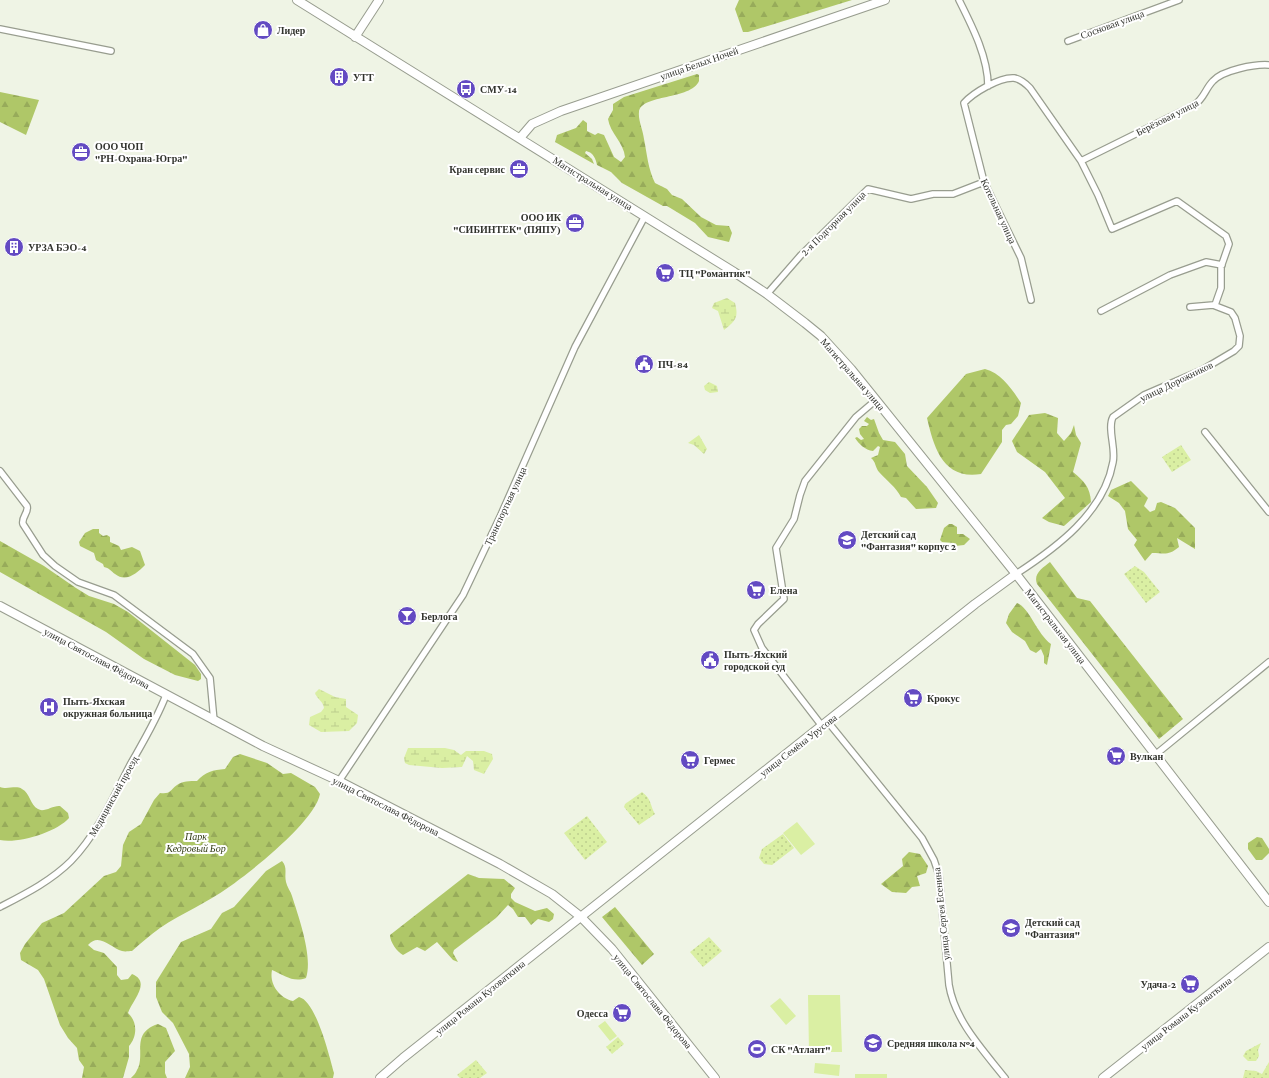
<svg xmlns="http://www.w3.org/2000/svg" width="1269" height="1078" font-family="'Crimson Pro',serif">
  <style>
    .grass { fill: url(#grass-dots) }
    .forest { fill: url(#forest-firs) }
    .wetland { fill: url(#wetland-marsh) }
    .pitch { fill: #daefa3 }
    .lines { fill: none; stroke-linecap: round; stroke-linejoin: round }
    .street-casing { stroke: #989d8f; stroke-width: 8 }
    .secondary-casing { stroke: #989d8f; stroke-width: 10 }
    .street { stroke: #fff; stroke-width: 5.5 }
    .secondary { stroke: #fff; stroke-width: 8 }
    .labels { text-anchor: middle; stroke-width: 4; stroke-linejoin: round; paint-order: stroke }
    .street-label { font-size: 10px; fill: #31332d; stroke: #fff }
    .poi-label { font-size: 10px; font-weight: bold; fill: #31332d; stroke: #fff; text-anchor: start }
    .park-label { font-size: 10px; font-style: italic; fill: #333c14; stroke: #fff }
  </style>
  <defs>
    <pattern id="grass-dots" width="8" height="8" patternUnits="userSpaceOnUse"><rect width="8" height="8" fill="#daefa3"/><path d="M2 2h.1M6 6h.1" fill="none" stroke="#bccd8d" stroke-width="1.8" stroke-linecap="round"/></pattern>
    <pattern id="forest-firs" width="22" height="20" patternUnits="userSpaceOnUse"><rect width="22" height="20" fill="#afc768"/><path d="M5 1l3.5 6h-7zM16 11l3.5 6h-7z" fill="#97ab5a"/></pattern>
    <pattern id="wetland-marsh" width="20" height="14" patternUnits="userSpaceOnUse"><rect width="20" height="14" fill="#daefa3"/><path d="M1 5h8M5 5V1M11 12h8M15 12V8" fill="none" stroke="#bccd8d"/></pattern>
  </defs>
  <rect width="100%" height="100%" fill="#eff4e5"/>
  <!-- grass -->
  <path class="grass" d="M1181,445L1191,460L1172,472L1162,457Z
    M1135,566L1144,572L1160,592L1146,603L1124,574Z
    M642,792C652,799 650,806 655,814L639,825L624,807L625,804Z
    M587,816L607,842L585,860L564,833Z
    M783,834L794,848L772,865L764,864L759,858L762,849Z
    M709,937L722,951L703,967L690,952Z
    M618,1037L624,1044L612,1054L606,1047Z
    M1261,1043L1258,1050L1259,1056L1256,1061H1248L1243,1056L1246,1051Z
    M476,1060L487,1073L480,1078H460L457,1075Z
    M1269,1062V1078H1243L1245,1070L1256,1071L1262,1074Z"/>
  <!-- forest -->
  <path class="forest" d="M739,0H852L748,32H743L735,9Z
    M697,74L699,75V81C691,100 641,94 639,112C638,120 643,130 644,139C647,154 648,169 655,183L667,189L672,195L682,199L701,217L716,225L729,226L732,233L729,242L708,237L695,223L667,206H663L622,183L611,172L597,165C596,159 593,152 586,151L585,153L592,159L594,164L555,142L557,135L576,128L583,120L587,123V131L595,135L598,133L604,135L614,157L621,162L625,157C624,143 610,133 608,119L613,110V104L624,97Z
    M0,92L39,100L26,135L0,122Z
    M985,369C1001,373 1012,389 1021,403L1018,416L1011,424L1006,425L1002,430V442L981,474C943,480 934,448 927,418L966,374Z
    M1045,413L1058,418L1057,433L1064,441L1071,433L1074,425L1076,435L1081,443L1073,472C1084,481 1090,487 1091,502L1064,526L1049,522L1042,518L1065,498L1045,472L1017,452L1012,441L1029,415Z
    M867,417L871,420L874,419L879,433L883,440L895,442L905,454L907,466L927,487L938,503L936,508L916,509L906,498L901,497C896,487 887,481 879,472C875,467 876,462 871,458L878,455L880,447L878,446L873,451C865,450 859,444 855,438L857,437L861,440L864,439L860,434L859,429L862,426H867L869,424L864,421Z
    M1131,481L1148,498L1144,506L1150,512L1155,510L1157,503L1161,502L1175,508L1195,528V549L1177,538L1179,547C1168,556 1165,553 1152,553L1145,561L1134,545L1137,540L1128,529L1125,511L1119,503L1108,496L1111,490Z
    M949,524H952L957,527V534H963L970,539L964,545L955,546L954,543L942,542L940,540L944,528Z
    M93,529H99V533L103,536L107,535L110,537V542L119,546L121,550L132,547L140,551L145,565C137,573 126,583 115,574C111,571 109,568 104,567L103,564L96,560L94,553L80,546L79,542L85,533Z
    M0,541L44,566L76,588L89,596L114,604L128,612L195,665L201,674V679L198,681L175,675L144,659L106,632L0,572Z
    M1050,562L1077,598L1090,601L1183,719L1159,739L1037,584C1033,573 1043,568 1050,562Z
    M1017,603C1029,607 1037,634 1051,644L1047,665L1044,663V656L1041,649L1036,653L1030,650L1025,641L1012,632L1006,623L1009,614Z
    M240,754L267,763L283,774L291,773L315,787L320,794C315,821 252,871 229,887C207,903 182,913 160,928C150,935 141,943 132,951C129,951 125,952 122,951C111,948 99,932 88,945L94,950L104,953L117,967V975L121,980L128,979L132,974C152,982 132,1001 128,1013C138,1022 137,1037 129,1046V1057L123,1078H82L84,1067L79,1060L77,1048L68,1038L60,1025L44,979L38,970L21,960L20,953L25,944L42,923L64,913L104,876L116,872L121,866L123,845L129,832L141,824L154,800L160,793C171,794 169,791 177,785C182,781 190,781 197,781C205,772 213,770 225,769L233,757Z
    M0,787C7,790 16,785 22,789C30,793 30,805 38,809C44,813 53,805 60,806L68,813L69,818C57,832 18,844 0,840Z
    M1257,837L1262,838L1269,849V853L1262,860H1256L1248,849V843Z
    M909,852L920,854L928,866L926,873L917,876L920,886L912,887L906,893L892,892L881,884L903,866L902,859Z
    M282,861C288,868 284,874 286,882C287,887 291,892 292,896C299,918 313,957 306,978C293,983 284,975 272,970C269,985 280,998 293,1001L299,997C316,1001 329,1055 334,1073L333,1078H185L190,1067L189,1054L173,1023L162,1012L156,997V982L181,942L211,929L222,913L234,907L266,871Z
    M468,874L479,878L504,879L515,888L511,894V898L515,902L535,911L547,908L554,914L553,919L549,922L538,919L531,925L525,917H518L513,909L508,905L496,918L454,950L453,953L458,962L453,960L437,942L425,951L417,947L403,955C397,952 390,942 390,935Z
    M615,907L654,954L642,965L602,917Z
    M158,1024L166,1028L175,1051L165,1062V1073L167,1078H131C133,1076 136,1073 137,1070C146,1055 130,1033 158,1024Z"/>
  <!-- wetland -->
  <path class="wetland" d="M727,298L735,303C739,318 735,321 724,330L718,311L712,308L714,303Z
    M709,382L717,386L718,392L710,393L705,390L704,386Z
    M699,435L707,449L704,454L694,445L688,443Z
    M319,689L335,697L346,699V707L358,715L357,723L349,731L321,732L309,725L310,717L321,712L324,708C323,701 317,699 315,693Z
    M408,748H445L454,750L461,755L466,751H484L492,754L493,759L484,774L474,770L473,761L467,756L462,767L442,768L409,765L405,763L404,758Z"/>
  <!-- pitch -->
  <path class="pitch" d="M797,822L815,844L801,855L783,833Z
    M808,995H840L842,1052H809Z
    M780,998L796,1016L786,1025L770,1006Z
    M605,1021L617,1036L610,1041L598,1026Z
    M815,1063L840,1065L839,1076L814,1073Z
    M855,1074H887V1078H855Z"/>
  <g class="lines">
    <defs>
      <path id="street" d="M959,0C972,26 988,57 988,86
        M0,29L111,51
        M1068,41L1179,0
        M1081,161L1194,105C1204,99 1205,89 1213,81C1223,70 1255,64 1269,65
        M767,294L801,255L868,189L911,199L933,194H953L984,182
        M1031,300L1021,258L984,182L964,103C973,93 999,77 1014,78C1020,79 1025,83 1030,88L1081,161L1098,195L1112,229L1177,201L1226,236L1229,244L1221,267V288L1215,305
        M1101,311L1170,275L1206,262L1222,265
        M1205,432L1269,512
        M0,471L27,506C29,513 21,517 23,524L43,555L55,566L78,582L114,595L193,654L210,678L214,721
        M1016,574C1056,548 1104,513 1113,462C1116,448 1107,428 1113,417L1144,395L1202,370L1234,351L1239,346L1240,336L1235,318L1231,312L1213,305L1190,307
        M828,722L922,838L934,860L939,875L949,985C955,1021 983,1050 1005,1078
        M822,726L762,648L754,630L758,624L784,599L776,548L794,519L800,495L805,481L856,417L876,400
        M1155,755L1269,662
        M339,781L463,595L500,517L575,347L645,216
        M0,907C25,894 51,881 71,861C97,834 113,798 130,765C143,742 157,719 166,695"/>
      <path id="secondary" d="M297,0L734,272L767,294L805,323L821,336L851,369L1016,574L1269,902
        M355,37L379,0
        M520,138L532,124L561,111L885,0
        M0,606L263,746L339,781L500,864L552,894L581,917L612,949L715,1078
        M380,1078L403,1058L975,604L1016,574
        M1103,1078L1269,947"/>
    </defs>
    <!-- street casing -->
    <use href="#street" class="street-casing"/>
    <!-- secondary casing -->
    <use href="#secondary" class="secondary-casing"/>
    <!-- street -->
    <use href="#street" class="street"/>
    <!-- secondary -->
    <use href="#secondary" class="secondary"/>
  </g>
  <!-- icons -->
  <defs>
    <symbol id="shop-disc" viewBox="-11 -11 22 22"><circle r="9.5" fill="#634ac2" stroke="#fff"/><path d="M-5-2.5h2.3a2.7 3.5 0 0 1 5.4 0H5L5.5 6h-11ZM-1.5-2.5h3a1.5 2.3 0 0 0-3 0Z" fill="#fff"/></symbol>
    <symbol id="building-disc" viewBox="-11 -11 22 22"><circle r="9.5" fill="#634ac2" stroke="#fff"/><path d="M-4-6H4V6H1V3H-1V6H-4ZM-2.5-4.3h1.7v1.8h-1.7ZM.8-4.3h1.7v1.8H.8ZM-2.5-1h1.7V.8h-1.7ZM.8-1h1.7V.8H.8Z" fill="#fff"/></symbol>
    <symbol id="bus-disc" viewBox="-11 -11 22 22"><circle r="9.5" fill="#634ac2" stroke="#fff"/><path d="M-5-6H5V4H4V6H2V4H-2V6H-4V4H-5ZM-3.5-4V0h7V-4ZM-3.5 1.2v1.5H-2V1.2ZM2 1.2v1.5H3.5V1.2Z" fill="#fff"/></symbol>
    <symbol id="office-disc" viewBox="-11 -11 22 22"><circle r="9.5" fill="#634ac2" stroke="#fff"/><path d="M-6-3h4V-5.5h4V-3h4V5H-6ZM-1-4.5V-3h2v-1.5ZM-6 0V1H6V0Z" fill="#fff"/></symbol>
    <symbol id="supermarket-disc" viewBox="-11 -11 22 22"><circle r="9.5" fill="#634ac2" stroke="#fff"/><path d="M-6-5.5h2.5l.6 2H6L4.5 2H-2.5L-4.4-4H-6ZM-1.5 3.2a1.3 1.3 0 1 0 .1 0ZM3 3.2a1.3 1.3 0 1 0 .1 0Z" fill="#fff"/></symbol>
    <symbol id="civic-disc" viewBox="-11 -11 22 22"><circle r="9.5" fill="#634ac2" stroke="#fff"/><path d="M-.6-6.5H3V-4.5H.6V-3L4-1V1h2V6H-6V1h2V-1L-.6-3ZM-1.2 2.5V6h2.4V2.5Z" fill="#fff"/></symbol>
    <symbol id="school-disc" viewBox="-11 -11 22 22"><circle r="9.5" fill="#634ac2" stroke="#fff"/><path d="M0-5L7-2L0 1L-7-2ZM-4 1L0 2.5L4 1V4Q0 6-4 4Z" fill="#fff"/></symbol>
    <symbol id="bar-disc" viewBox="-11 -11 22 22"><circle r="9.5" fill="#634ac2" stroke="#fff"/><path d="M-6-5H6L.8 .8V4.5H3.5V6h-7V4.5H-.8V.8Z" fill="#fff"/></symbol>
    <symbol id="hospital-disc" viewBox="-11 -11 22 22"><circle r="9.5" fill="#634ac2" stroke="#fff"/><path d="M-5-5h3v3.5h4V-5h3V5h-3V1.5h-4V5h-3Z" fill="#fff"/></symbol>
    <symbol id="stadium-disc" viewBox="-11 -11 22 22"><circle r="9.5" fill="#634ac2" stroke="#fff"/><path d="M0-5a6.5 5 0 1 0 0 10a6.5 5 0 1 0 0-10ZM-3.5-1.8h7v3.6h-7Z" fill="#fff"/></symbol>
  </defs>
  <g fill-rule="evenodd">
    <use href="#shop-disc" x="252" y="19" width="22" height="22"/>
    <use href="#building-disc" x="328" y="66" width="22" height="22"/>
    <use href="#bus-disc" x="455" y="78" width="22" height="22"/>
    <use href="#office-disc" x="70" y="141" width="22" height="22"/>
    <use href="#office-disc" x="508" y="158" width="22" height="22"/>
    <use href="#office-disc" x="564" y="212" width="22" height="22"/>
    <use href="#building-disc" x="3" y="236" width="22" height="22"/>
    <use href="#supermarket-disc" x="654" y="262" width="22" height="22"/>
    <use href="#civic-disc" x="633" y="353" width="22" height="22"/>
    <use href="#school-disc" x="836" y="529" width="22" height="22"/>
    <use href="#supermarket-disc" x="745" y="579" width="22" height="22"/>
    <use href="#bar-disc" x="396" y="605" width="22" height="22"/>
    <use href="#civic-disc" x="699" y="649" width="22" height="22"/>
    <use href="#supermarket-disc" x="902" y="687" width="22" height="22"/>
    <use href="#hospital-disc" x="38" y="696" width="22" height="22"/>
    <use href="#supermarket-disc" x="1105" y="745" width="22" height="22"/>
    <use href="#supermarket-disc" x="679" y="749" width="22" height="22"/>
    <use href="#school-disc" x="1000" y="917" width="22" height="22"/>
    <use href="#supermarket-disc" x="1179" y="973" width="22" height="22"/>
    <use href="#supermarket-disc" x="611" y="1002" width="22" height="22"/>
    <use href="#school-disc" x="862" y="1032" width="22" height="22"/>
    <use href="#stadium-disc" x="746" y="1038" width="22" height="22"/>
  </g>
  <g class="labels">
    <!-- street labels -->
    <g class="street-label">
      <text transform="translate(1112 24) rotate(-20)" y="4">Сосновая улица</text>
      <text transform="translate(699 63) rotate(-19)" y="4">улица Белых Ночей</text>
      <text transform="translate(1167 117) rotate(-27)" y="4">Берёзовая улица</text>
      <text transform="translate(593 183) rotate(32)" y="4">Магистральная улица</text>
      <text transform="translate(999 211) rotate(65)" y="4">Котельная улица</text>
      <text transform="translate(833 223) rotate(-45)" y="4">2-я Подгорная улица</text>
      <text transform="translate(853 374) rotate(49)" y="4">Магистральная улица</text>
      <text transform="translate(1176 381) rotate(-26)" y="4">улица Дорожников</text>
      <text transform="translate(505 506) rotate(-65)" y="4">Транспортная улица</text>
      <text transform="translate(1056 626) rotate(52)" y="4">Магистральная улица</text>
      <text transform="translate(97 658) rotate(28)" y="4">улица Святослава Фёдорова</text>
      <text transform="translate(798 745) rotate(-38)" y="4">улица Семёна Урусова</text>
      <text transform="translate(113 796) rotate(-61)" y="4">Медицинский проезд</text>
      <text transform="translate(386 806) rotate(27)" y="4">улица Святослава Фёдорова</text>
      <text transform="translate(941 914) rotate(-96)" y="4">улица Сергея Есенина</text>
      <text transform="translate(480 997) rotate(-39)" y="4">улица Романа Кузоваткина</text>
      <text transform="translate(653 1001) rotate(51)" y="4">улица Святослава Фёдорова</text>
      <text transform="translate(1186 1013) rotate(-38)" y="4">улица Романа Кузоваткина</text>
    </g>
    <!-- poi labels -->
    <g class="poi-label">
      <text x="277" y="34">Лидер</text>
      <text x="353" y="81">УТТ</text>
      <text x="480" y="93">СМУ-14</text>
      <text x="95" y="150">ООО ЧОП<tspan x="95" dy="12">"РН-Охрана-Югра"</tspan></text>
      <text x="505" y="173" text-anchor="end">Кран сервис</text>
      <text x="561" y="221" text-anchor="end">ООО ИК<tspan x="561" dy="12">"СИБИНТЕК" (ПЯПУ)</tspan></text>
      <text x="28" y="251">УРЗА БЭО-4</text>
      <text x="679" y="277">ТЦ "Романтик"</text>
      <text x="658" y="368">ПЧ-84</text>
      <text x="861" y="538">Детский сад<tspan x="861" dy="12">"Фантазия" корпус 2</tspan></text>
      <text x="770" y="594">Елена</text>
      <text x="421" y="620">Берлога</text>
      <text x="724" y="658">Пыть-Яхский<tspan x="724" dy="12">городской суд</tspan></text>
      <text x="927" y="702">Крокус</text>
      <text x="63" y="705">Пыть-Яхская<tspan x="63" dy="12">окружная больница</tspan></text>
      <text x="1130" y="760">Вулкан</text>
      <text x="704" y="764">Гермес</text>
      <text x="1025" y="926">Детский сад<tspan x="1025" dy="12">"Фантазия"</tspan></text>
      <text x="1176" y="988" text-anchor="end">Удача-2</text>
      <text x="608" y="1017" text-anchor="end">Одесса</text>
      <text x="887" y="1047">Средняя школа №4</text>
      <text x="771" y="1053">СК "Атлант"</text>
    </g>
    <!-- park labels -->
    <g class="park-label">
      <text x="196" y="840">Парк<tspan x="196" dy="12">Кедровый Бор</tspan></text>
    </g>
  </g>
</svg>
